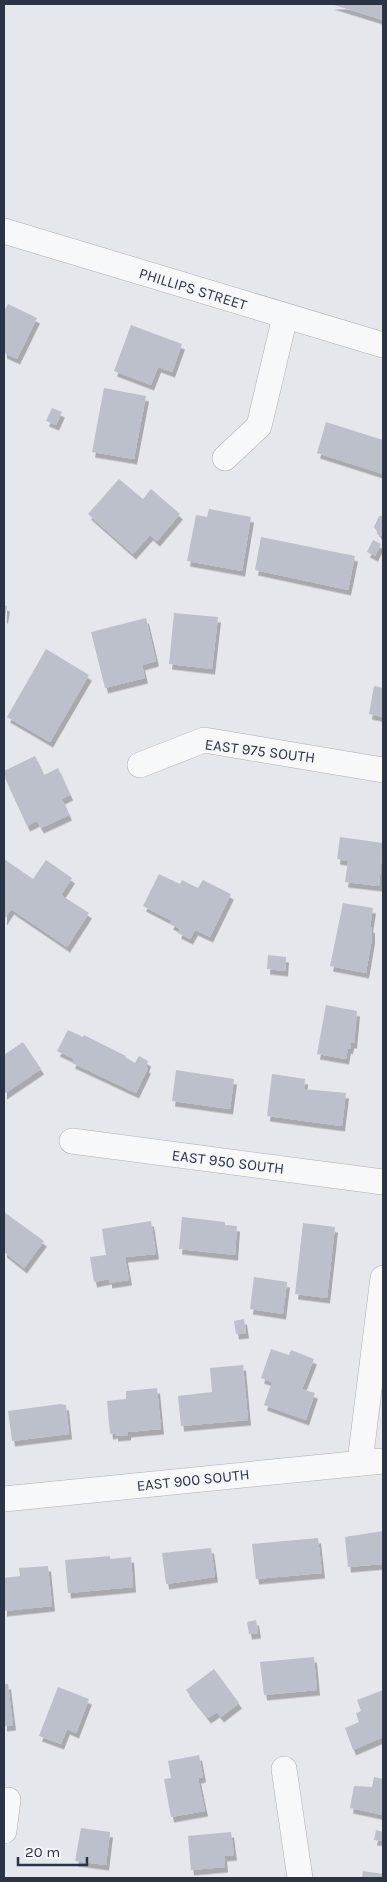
<svg xmlns="http://www.w3.org/2000/svg" width="387" height="1882" font-family="Karla,sans-serif">
  <style>
    .building { fill: #bbc0ca; filter: url(#shadow) }
    .lines { fill: none; stroke-linecap: round; stroke-linejoin: round }
    .minor-casing { stroke: #a9aeb7; stroke-width: 26 }
    .minor { stroke: #f7f8fa; stroke-width: 25 }
    .labels { text-anchor: middle; stroke-width: 4.5; stroke-linejoin: round; paint-order: stroke }
    .street-label { font-size: 15px; fill: #2b3445; stroke: #f4f6f9 }
  </style>
  <defs>
    <filter id="shadow"><feDropShadow dx="3" dy="5.5" stdDeviation="0" flood-color="#0004"/></filter>
  </defs>
  <rect width="100%" height="100%" fill="#e4e7ec"/>
  <!-- building -->
  <path class="building" d="M331,4H383V20Z
    M8,304L37,318L17,359L4,353V311Z
    M131,325L182,344L172,372L158,367L151,385L114,371Z
    M104,388L146,396L134,459L92,452Z
    M52,408L62,412L56,425L46,421Z
    M326,422L383,440V474L317,453Z
    M119,479L143,499L151,489L180,514L157,541L150,535L133,554L88,514Z
    M209,509L251,517L242,571L187,561L196,515L207,517Z
    M379,516H383V536H380L374,527Z
    M261,537L355,556L348,590L255,570Z
    M373,540L381,544L375,556L367,552Z
    M4,605L7,606L5,618H4Z
    M174,613L218,617L212,669L169,664Z
    M146,618L156,661L142,665L145,678L105,688L91,632Z
    M46,649L89,675L50,742L7,717Z
    M374,686L383,688V717L369,714Z
    M35,756L44,775L58,768L70,795L62,799L69,815L41,828L37,821L27,826L4,776V771Z
    M340,837L383,843L379,886L345,882L348,861L337,859Z
    M4,859L33,879L46,860L72,878L61,895L89,913L67,947L11,909L4,920Z
    M159,874L180,884L182,880L198,888L203,880L231,894L210,937L195,930L190,939L178,933L180,929L170,924L172,921L143,906Z
    M343,903L373,908L370,927L372,928V938L366,973L330,966Z
    M268,955L286,957L285,971L267,969Z
    M326,1005L357,1011L354,1043H351L350,1049L348,1048L346,1059L317,1054Z
    M68,1030L83,1037L84,1035L126,1056L125,1057L135,1063L139,1056L148,1061L146,1067L148,1068L136,1093L72,1063L74,1059L57,1051Z
    M23,1042L41,1069L4,1094V1055Z
    M176,1070L234,1079L230,1109L172,1101Z
    M272,1074L305,1079L304,1089L346,1093L342,1126L267,1116Z
    M4,1212L44,1241L24,1268L4,1252Z
    M182,1217L225,1222V1225L237,1226L235,1255L179,1249Z
    M151,1221L156,1254L125,1257L129,1280L109,1283V1279L94,1282L90,1257L106,1255L102,1229Z
    M303,1223L335,1227L327,1298L295,1294Z
    M254,1277L287,1282L283,1314L250,1309Z
    M244,1319L246,1333L236,1334L234,1321Z
    M271,1349L289,1355L291,1350L314,1359L302,1389L315,1393L306,1420L264,1405L272,1382L261,1378Z
    M243,1365L248,1420L181,1426L178,1396L212,1392L210,1368Z
    M157,1388L161,1429L128,1432V1435L115,1436V1433L110,1434L107,1401L126,1399V1391Z
    M60,1404L66,1405L69,1434L12,1441L8,1411Z
    M383,1531V1564L348,1567L345,1537Z
    M318,1538L322,1573L256,1579L252,1544Z
    M211,1548L215,1577L166,1584L162,1553Z
    M110,1556V1559L131,1557L133,1587L68,1593L65,1560Z
    M48,1566L52,1606L4,1611V1578L20,1576L19,1568Z
    M256,1620L258,1633L249,1634L247,1622Z
    M314,1657L317,1690L264,1695L260,1662Z
    M214,1669L239,1703L221,1717L217,1712L208,1718L186,1690Z
    M4,1684H8L13,1725L4,1726Z
    M58,1687L89,1699L76,1733L67,1729L61,1744L39,1736Z
    M383,1690V1737L353,1750L345,1728L359,1722L356,1713L361,1711L357,1700Z
    M199,1755L203,1777L198,1778L205,1811L171,1817L164,1779L171,1778L168,1761Z
    M374,1777L383,1779V1815L350,1808L354,1786L372,1787Z
    M81,1828L110,1832L106,1865L75,1861Z
    M376,1830L383,1832V1841L374,1840Z
    M231,1832L234,1855L224,1856L225,1867L191,1870L188,1836Z
    M363,1871L383,1874V1878H362Z"/>
  <g class="lines">
    <defs>
      <path id="minor" d="M4,231L383,345
        M225,458L259,426L285,317
        M140,765L204,740L383,770
        M72,1141L383,1182
        M360,1462L383,1278
        M4,1499L383,1461
        M284,1769L300,1878
        M4,1831L8,1800"/>
    </defs>
    <!-- minor casing -->
    <use href="#minor" class="minor-casing"/>
    <!-- minor -->
    <use href="#minor" class="minor"/>
  </g>
  <g class="labels">
    <!-- street labels -->
    <g class="street-label">
      <text transform="translate(193 289) rotate(17)" y="5">PHILLIPS STREET</text>
      <text transform="translate(260 751) rotate(7)" y="5">EAST 975 SOUTH</text>
      <text transform="translate(228 1162) rotate(7)" y="5">EAST 950 SOUTH</text>
      <text transform="translate(193 1480) rotate(-6)" y="5">EAST 900 SOUTH</text>
    </g>
  </g>
  <!-- border -->
  <rect width="387" height="1882" fill="none" stroke="#2b3445" stroke-width="10"/>
  <!-- scale -->
  <path d="M18 1857v8h69v-8" fill="none" stroke="#2b3445" stroke-width="2.5"/>
  <text x="25" y="1857" font-size="15" fill="#2b3445" stroke="#f4f6f9" stroke-width="4" paint-order="stroke">20 m</text>
</svg>
